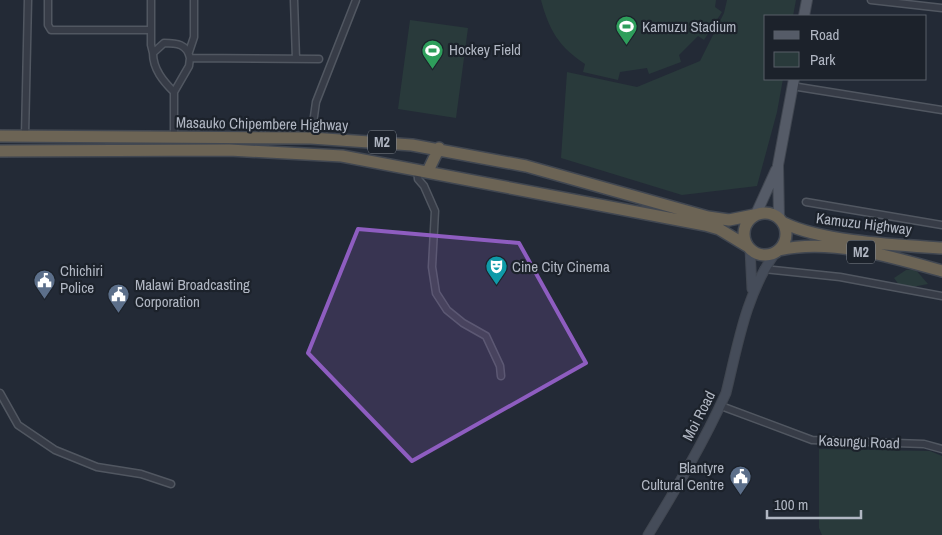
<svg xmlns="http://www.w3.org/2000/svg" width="942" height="535" font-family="'Archivo Narrow',sans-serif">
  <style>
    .green { fill: #293a3b }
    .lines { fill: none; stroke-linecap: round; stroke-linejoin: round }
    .street-casing { stroke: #515761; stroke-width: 9 }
    .secondary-casing { stroke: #404650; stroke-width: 11 }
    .primary-casing { stroke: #404650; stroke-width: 12 }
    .highway-casing { stroke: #414751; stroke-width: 14 }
    .street { stroke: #373c47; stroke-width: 6 }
    .secondary { stroke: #454c59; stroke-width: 9 }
    .primary { stroke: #555b67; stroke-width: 10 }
    .highway { stroke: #6c6455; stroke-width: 11 }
    .marked { fill: #8e5dc0; fill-opacity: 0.2; stroke: #8e5dc0; stroke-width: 4; stroke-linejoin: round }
    .labels { text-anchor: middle; stroke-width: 4.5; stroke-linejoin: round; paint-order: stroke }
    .shield { fill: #1c222b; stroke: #848a95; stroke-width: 1 }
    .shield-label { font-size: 14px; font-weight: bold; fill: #b1b7c3 }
    .poi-label { font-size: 15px; fill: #b1b7c3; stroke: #1c222b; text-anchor: start }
    .street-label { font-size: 15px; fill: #b1b7c3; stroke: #1c222b }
  </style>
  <rect width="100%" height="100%" fill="#232a36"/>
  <!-- green -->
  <path class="green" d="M541,0H716L715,7L722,12L704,40L698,36L679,55L681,62L649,74L647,68L620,72L618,80L583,72L585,64C559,47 549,30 541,0Z
    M727,0H796L793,16H766V79H783L777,112L757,186L682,195L561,158L567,72L637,87L700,61L724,13Z
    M410,20L468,28L456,118L398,109Z
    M915,269L928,284L902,289L894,278L906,270Z
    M819,449L930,451L942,456V535H822L819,528Z"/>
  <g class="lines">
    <defs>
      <path id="street" d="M48,0V25L51,30H151
        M151,0V45L153,53
        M294,0L296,59
        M871,0L942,8
        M189,52L194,37V0
        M190,58L319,59
        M792,86L942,110
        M174,92C163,81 153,69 153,53L164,43C177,43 187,44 190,58L189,66L174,92V138
        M25,136L28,0
        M311,138L316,102L356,0
        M417,169L418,179L424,186L435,211L432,267L436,293L447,310L463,323L486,336L500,366L501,376
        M806,202L942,225
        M764,269L840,277L942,296
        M0,393L18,425L55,450L97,467L141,474L171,484
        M721,406L812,440L924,444L942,449"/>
      <path id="secondary" d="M750,249L752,289
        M648,535C676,489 704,442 726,393C738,344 746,294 775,253"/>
      <path id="primary" d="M804,16L807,0
        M756,214L776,170
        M779,218L778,165L794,79"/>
      <path id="highway" d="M0,136L311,138L412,145L526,166L708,217L729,220L754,215
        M0,151L229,150L342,156L705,225L719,229L747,246
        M428,171L439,148
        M744 234a21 21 0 1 1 42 0a21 21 0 1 1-42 0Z
        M784,223C823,242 897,245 942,248
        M779,250C830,238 893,257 942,271"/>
    </defs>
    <!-- street casing -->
    <use href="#street" class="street-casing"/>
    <!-- secondary casing -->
    <use href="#secondary" class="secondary-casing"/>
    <!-- primary casing -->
    <use href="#primary" class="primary-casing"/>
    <!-- highway casing -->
    <use href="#highway" class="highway-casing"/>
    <!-- street -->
    <use href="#street" class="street"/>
    <!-- secondary -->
    <use href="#secondary" class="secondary"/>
    <!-- primary -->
    <use href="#primary" class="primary"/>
    <!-- highway -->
    <use href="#highway" class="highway"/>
  </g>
  <!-- marked area -->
  <path class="marked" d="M358,229L519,243L586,363L412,461L308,353Z"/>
  <!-- icons -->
  <defs>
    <symbol id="stadium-pin" viewBox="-11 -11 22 30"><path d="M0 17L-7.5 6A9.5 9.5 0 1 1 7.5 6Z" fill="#2e9e5b" stroke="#1c222b"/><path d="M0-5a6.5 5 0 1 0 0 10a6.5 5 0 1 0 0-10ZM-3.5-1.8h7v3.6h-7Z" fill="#fff"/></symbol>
    <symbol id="theatre-pin" viewBox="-11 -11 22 30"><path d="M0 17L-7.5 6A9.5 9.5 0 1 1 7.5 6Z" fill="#0f9aa8" stroke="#1c222b"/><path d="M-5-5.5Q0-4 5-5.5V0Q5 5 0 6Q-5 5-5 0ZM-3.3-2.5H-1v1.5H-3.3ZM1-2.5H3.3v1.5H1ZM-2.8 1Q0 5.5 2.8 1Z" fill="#fff"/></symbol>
    <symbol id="civic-pin" viewBox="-11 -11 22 30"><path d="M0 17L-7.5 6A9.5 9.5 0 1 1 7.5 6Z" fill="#5c6f8a" stroke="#1c222b"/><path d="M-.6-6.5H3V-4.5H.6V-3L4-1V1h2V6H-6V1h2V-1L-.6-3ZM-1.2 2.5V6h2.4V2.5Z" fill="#fff"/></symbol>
  </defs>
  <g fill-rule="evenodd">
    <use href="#stadium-pin" x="614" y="14" width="25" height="34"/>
    <use href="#stadium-pin" x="420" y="38" width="25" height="34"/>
    <use href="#theatre-pin" x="484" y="254" width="25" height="34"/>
    <use href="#civic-pin" x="32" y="268" width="25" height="34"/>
    <use href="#civic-pin" x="106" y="282" width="25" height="34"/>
    <use href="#civic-pin" x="728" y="464" width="25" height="34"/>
  </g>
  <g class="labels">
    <!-- shield labels -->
    <g class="shield">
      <rect x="368" y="130.5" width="28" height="23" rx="4"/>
      <rect x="847" y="240.5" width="28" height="23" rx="4"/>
    </g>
    <g class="shield-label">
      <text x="382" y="147">M2</text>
      <text x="861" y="257">M2</text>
    </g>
    <!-- poi labels -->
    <g class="poi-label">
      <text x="642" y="32">Kamuzu Stadium</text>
      <text x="449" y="55">Hockey Field</text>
      <text x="512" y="272">Cine City Cinema</text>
      <text x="60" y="276">Chichiri<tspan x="60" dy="17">Police</tspan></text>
      <text x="135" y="290">Malawi Broadcasting<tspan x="135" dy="17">Corporation</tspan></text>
      <text x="724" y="473" text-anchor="end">Blantyre<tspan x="724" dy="17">Cultural Centre</tspan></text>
    </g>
    <!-- street labels -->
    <g class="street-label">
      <text transform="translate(262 124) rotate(1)" y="5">Masauko Chipembere Highway</text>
      <text transform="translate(864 224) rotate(7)" y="5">Kamuzu Highway</text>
      <text transform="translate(699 416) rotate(-63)" y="5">Moi Road</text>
      <text transform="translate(859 442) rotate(2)" y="5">Kasungu Road</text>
    </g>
  </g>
  <!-- legend -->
  <rect x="764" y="15" width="162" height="65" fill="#1c222b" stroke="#585e68"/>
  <rect x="774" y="31" width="25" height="8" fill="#555b67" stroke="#585e68"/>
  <text x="810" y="40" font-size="15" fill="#b1b7c3">Road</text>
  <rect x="774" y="52" width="25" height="15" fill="#293a3b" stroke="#585e68"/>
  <text x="810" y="65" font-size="15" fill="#b1b7c3">Park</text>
  <!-- scale -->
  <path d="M767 510v8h94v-8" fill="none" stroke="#b1b7c3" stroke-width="2.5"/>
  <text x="774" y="510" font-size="15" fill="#b1b7c3" stroke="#1c222b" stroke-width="4" paint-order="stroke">100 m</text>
</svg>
